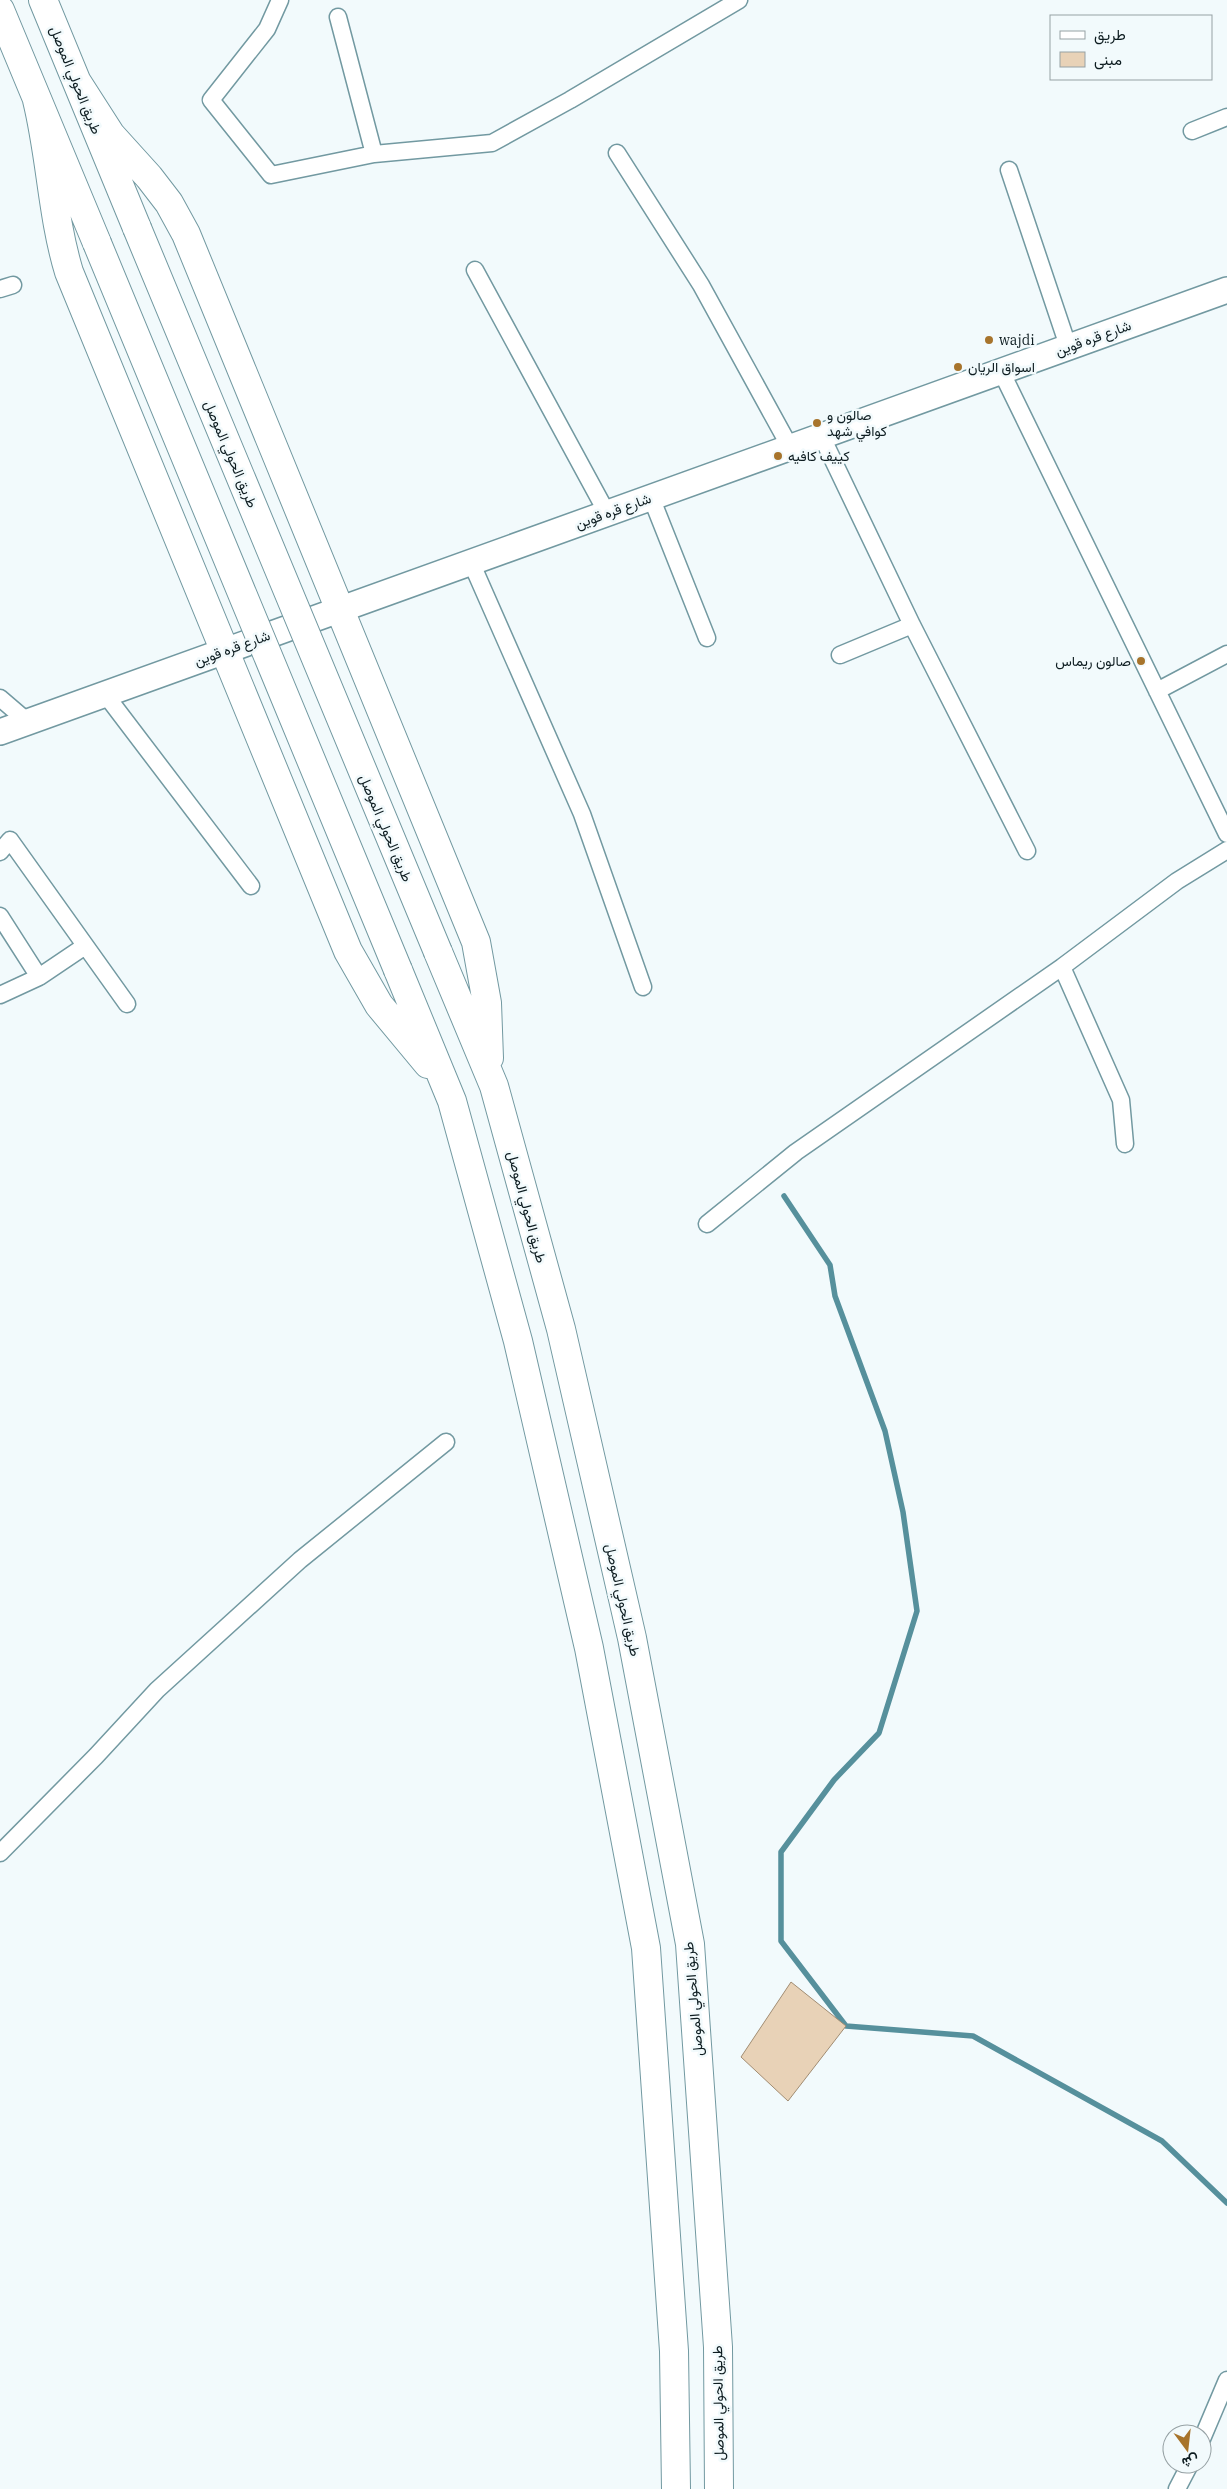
<svg xmlns="http://www.w3.org/2000/svg" width="1227" height="2489" font-family="'IBM Plex Serif',Vazirmatn,serif">
  <style>
    .lines { fill: none; stroke-linecap: round; stroke-linejoin: round }
    .stream { stroke: #56909c; stroke-width: 5.5 }
    .building { fill: #e8d2b7; stroke: #a18c72 }
    .minor-casing { stroke: #7299a1; stroke-width: 19 }
    .primary-casing { stroke: #7299a1; stroke-width: 28 }
    .motorway-casing { stroke: #7299a1; stroke-width: 30 }
    .minor { stroke: #fff; stroke-width: 16 }
    .primary { stroke: #fff; stroke-width: 25 }
    .motorway { stroke: #fff; stroke-width: 28 }
    .motorway-bridge-casing { stroke: #7299a1; stroke-width: 30; stroke-linecap: butt }
    .motorway-bridge { stroke: #fff; stroke-width: 28 }
    .poi-dot { fill: #a7742c; stroke: #f2fafc; stroke-width: 2 }
    .labels { text-anchor: middle; stroke-width: 5; stroke-linejoin: round; paint-order: stroke }
    .street-label { font-size: 14px; fill: #0d1c20; stroke: #f2fafc }
    .poi-label { font-size: 14px; fill: #0d1c20; stroke: #f2fafc; text-anchor: start }
  </style>
  <rect width="100%" height="100%" fill="#f2fafc"/>
  <g class="lines">
    <!-- stream -->
    <path class="stream" d="M784,1196L830,1265L835,1296L885,1431L903,1512L917,1611L879,1733L834,1780L781,1852V1941L846,2026L973,2036L1162,2141L1227,2203"/>
  </g>
  <!-- building -->
  <path class="building" d="M791,1982L846,2026L788,2101L741,2057Z"/>
  <g class="lines">
    <defs>
      <path id="minor" d="M280,0L267,29L211,100L271,175L374,154L492,143L570,100L739,0
        M338,17L374,154
        M1192,131L1227,117
        M617,153L701,285L790,447
        M1009,170L1068,346
        M475,270L607,513
        M0,289L13,285
        M1001,371L1227,834
        M821,435L912,625L1027,851
        M651,497L707,638
        M471,562L582,814L643,987
        M840,655L912,625
        M1157,691L1227,654
        M105,694L251,886
        M0,698L28,722
        M0,852L10,840L127,1004
        M0,916L39,977L85,946
        M1062,967L1121,1100L1125,1144
        M0,995L39,977
        M707,1224L796,1152L1062,967L1177,881L1227,850
        M0,1853L96,1756L157,1690L300,1560L446,1442
        M1202,2439L1227,2380
        M1177,2489L1190,2464"/>
      <path id="primary" d="M0,732L1227,290"/>
      <path id="motorway" d="M43,0L137,228
        M0,10L97,243
        M77,82L111,135L149,177L169,203L186,234L476,942L487,1003L489,1058
        M37,100C51,157 52,216 69,272L348,951L379,1005L428,1064
        M438,952L494,1086L561,1329L632,1638L690,1944L718,2347L719,2489
        M398,970L452,1101L518,1341L589,1648L646,1948L674,2351L676,2489"/>
    </defs>
    <!-- minor casing -->
    <use href="#minor" class="minor-casing"/>
    <!-- primary casing -->
    <use href="#primary" class="primary-casing"/>
    <!-- motorway casing -->
    <use href="#motorway" class="motorway-casing"/>
    <!-- minor -->
    <use href="#minor" class="minor"/>
    <!-- primary -->
    <use href="#primary" class="primary"/>
    <!-- motorway -->
    <use href="#motorway" class="motorway"/>
    <defs>
      <path id="motorway-bridge" d="M137,228L438,952
        M97,243L398,970"/>
    </defs>
    <!-- motorway-bridge casing -->
    <use href="#motorway-bridge" class="motorway-bridge-casing"/>
    <!-- motorway-bridge -->
    <use href="#motorway-bridge" class="motorway-bridge"/>
  </g>
  <!-- markers -->
  <g class="poi-dot">
    <circle cx="989" cy="340" r="5"/>
    <circle cx="958" cy="367" r="5"/>
    <circle cx="817" cy="423" r="5"/>
    <circle cx="778" cy="456" r="5"/>
    <circle cx="1141" cy="661" r="5"/>
  </g>
  <g class="labels">
    <!-- street labels -->
    <g class="street-label">
      <text transform="translate(76 80) rotate(68)" y="5">طريق الحولي الموصل</text>
      <text transform="translate(1093 338) rotate(-20)" y="5">شارع قره قوين</text>
      <text transform="translate(231 454) rotate(67)" y="5">طريق الحولي الموصل</text>
      <text transform="translate(613 511) rotate(-20)" y="5">شارع قره قوين</text>
      <text transform="translate(232 648) rotate(-20)" y="5">شارع قره قوين</text>
      <text transform="translate(386 828) rotate(67)" y="5">طريق الحولي الموصل</text>
      <text transform="translate(527 1207) rotate(75)" y="5">طريق الحولي الموصل</text>
      <text transform="translate(623 1600) rotate(77)" y="5">طريق الحولي الموصل</text>
      <text transform="translate(693 1999) rotate(-95)" y="5">طريق الحولي الموصل</text>
      <text transform="translate(718 2403) rotate(-91)" y="5">طريق الحولي الموصل</text>
    </g>
    <!-- poi labels -->
    <g class="poi-label">
      <text x="999" y="345">wajdi</text>
      <text x="968" y="372">اسواق الريان</text>
      <text x="827" y="420">صالون و<tspan x="827" dy="16">كوافي شهد</tspan></text>
      <text x="788" y="461">كييف كافيه</text>
      <text x="1131" y="666" text-anchor="end">صالون ريماس</text>
    </g>
  </g>
  <!-- legend -->
  <rect x="1050" y="15" width="162" height="65" fill="#f2fafc" stroke="#96a1a4"/>
  <rect x="1060" y="31" width="25" height="8" fill="#ffffff" stroke="#96a1a4"/>
  <text x="1094" y="40" font-size="15" fill="#0d1c20">طريق</text>
  <rect x="1060" y="52" width="25" height="15" fill="#e8d2b7" stroke="#96a1a4"/>
  <text x="1094" y="65" font-size="15" fill="#0d1c20">مبنى</text>
  <!-- north arrow -->
  <g transform="translate(1187 2449) rotate(165)"><circle r="24" fill="#f2fafc" stroke="#96a1a4"/>
  <path d="M0-4L9 19L0 12L-9 19Z" fill="#a7742c"/>
  <text y="-8" font-size="14" font-weight="bold" text-anchor="middle" fill="#0d1c20">ش</text>
  </g>
</svg>
